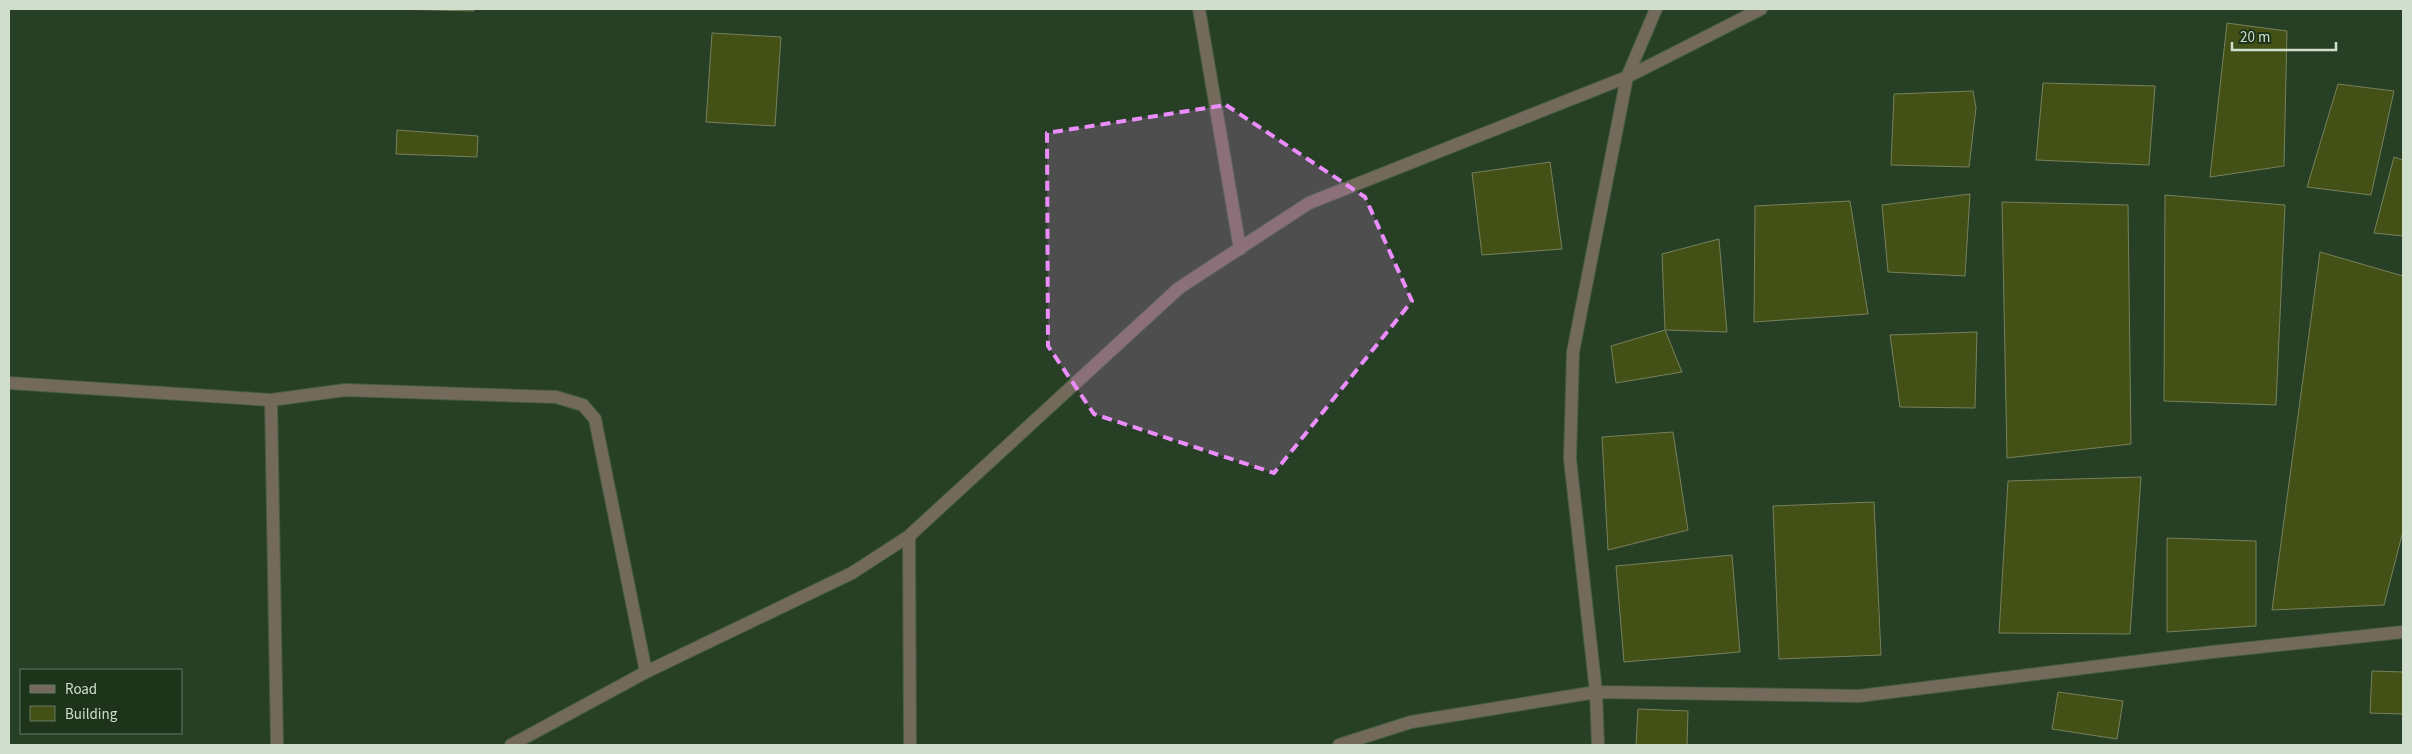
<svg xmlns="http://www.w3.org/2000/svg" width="2412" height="754" font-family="'Source Sans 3',sans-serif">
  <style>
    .building { fill: #445116; stroke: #76815c }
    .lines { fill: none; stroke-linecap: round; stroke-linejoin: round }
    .street-casing { stroke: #455c42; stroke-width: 14 }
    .street { stroke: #736a5b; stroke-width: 12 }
    .marked { fill: #eb8dfc; fill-opacity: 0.2; stroke: #eb8dfc; stroke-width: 4; stroke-dasharray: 10 6; stroke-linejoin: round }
  </style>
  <rect width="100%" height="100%" fill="#273f24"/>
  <!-- building -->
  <path class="building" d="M393,9H474V11Z
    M2227,23L2287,31L2284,166L2210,177Z
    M712,33L781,37L775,126L706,122Z
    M2043,83L2155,86L2149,165L2036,160Z
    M2338,84L2394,91L2371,195L2307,187Z
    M1973,91L1976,108L1969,167L1891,165L1894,94Z
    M397,130L478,136L477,157L396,154Z
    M2394,157L2403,160V236L2374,233Z
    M1550,162L1562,249L1482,255L1472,173Z
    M1970,194L1965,276L1888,272L1882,205Z
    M2165,195L2285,205L2276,405L2164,401Z
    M1850,201L1868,314L1754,322L1755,206Z
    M2002,202L2128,205L2131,444L2007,458Z
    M1719,239L1727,332L1665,330L1662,254Z
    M2320,252L2403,276V531L2384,605L2272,610Z
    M1665,330L1682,372L1616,383L1611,346Z
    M1977,332L1975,408L1900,407L1890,335Z
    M1673,432L1688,530L1608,550L1602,437Z
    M2141,477L2130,634L1999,633L2008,481Z
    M1874,502L1881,655L1779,659L1773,506Z
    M2167,538L2256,541V626L2167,632Z
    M1732,555L1740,652L1624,662L1616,566Z
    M2372,671L2403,672V714L2370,713Z
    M2058,692L2123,701L2117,739L2052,729Z
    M1638,709L1688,711L1687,745H1636Z"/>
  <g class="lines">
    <defs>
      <path id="street" d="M1199,9L1240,249
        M9,383L271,400L345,390L556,397L583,405L595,419L646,672
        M271,400L277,745
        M909,536L910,745
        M511,745L646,672L852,573L909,536L1179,288L1309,203L1627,77L1656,9
        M1339,745L1411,722L1596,692L1859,696L2212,652L2403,632
        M1598,745L1596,692L1570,459L1573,352L1627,77L1761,9"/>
    </defs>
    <!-- street casing -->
    <use href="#street" class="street-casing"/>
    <!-- street -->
    <use href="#street" class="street"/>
  </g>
  <!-- marked area -->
  <path class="marked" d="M1226,105L1365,197L1412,301L1274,473L1094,414L1048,346L1047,133Z"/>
  <!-- border -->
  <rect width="2412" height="754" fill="none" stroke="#d0decd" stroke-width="20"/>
  <!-- legend -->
  <rect x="20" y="669" width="162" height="65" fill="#1d341a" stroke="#657862"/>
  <rect x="30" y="685" width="25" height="8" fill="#736a5b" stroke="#657862"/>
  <text x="65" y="694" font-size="15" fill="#d0decd">Road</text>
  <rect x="30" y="706" width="25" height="15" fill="#445116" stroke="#657862"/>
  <text x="65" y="719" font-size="15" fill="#d0decd">Building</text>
  <!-- scale -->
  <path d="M2232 42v8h104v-8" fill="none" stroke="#d0decd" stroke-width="2.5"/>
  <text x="2240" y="42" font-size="15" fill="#d0decd" stroke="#1d341a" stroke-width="4" paint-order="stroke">20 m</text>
</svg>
